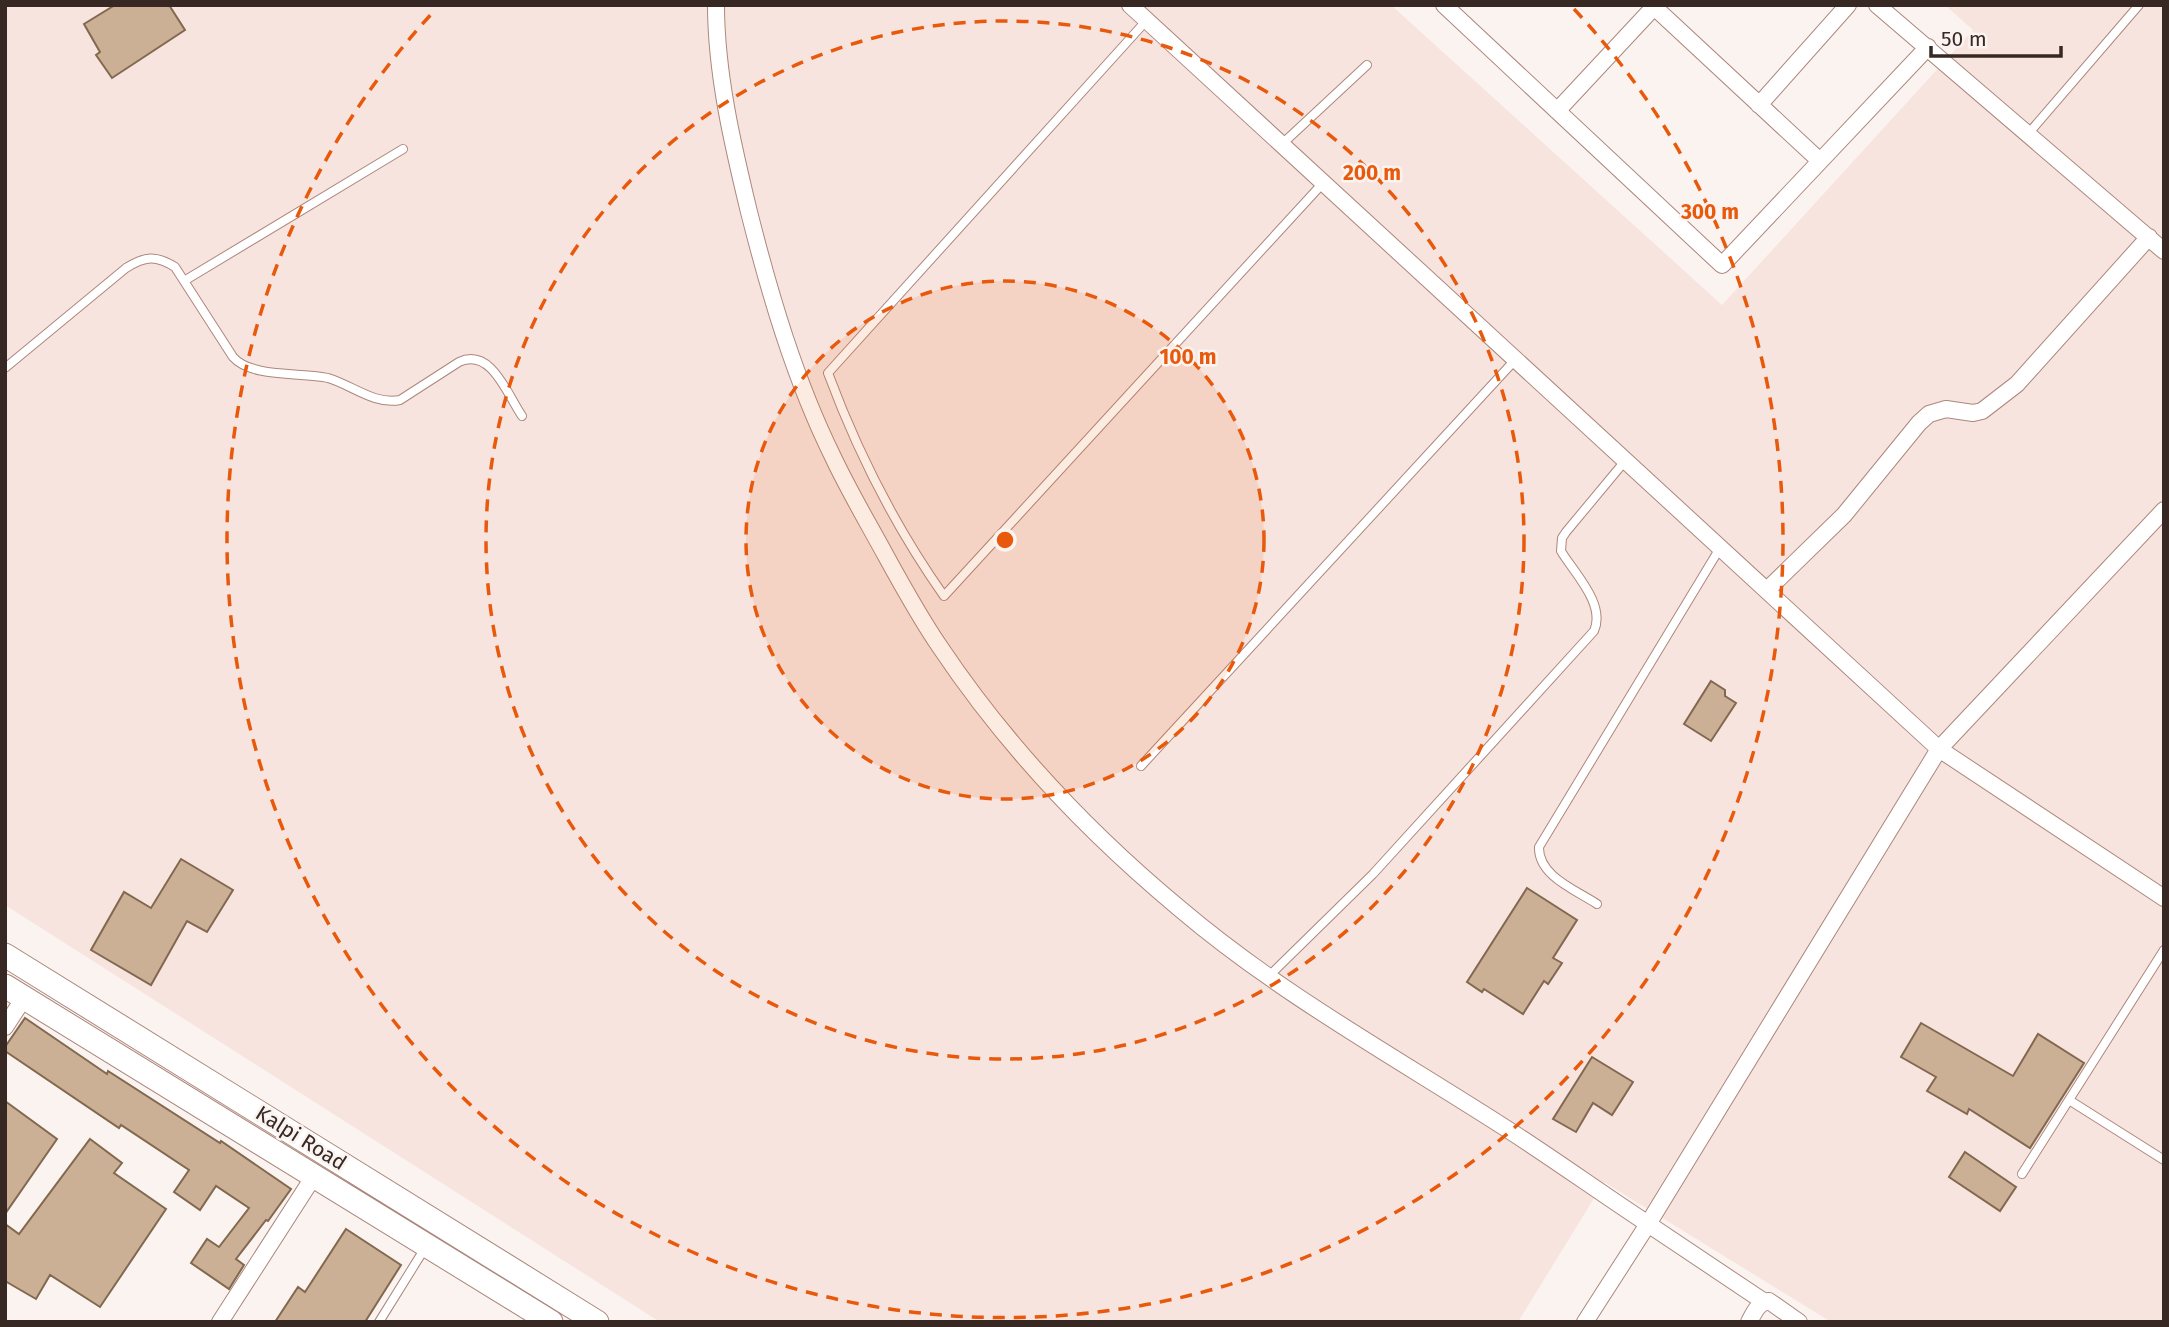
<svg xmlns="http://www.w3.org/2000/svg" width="2169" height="1327" font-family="'Fira Sans',sans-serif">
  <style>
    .built { fill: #f8e4df }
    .building { fill: #cbb095; stroke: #81684f; stroke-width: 2 }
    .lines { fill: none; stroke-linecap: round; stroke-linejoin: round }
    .lane-casing { stroke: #ac877c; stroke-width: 10 }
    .street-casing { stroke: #ac877c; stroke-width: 18 }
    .secondary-casing { stroke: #ac877c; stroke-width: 25 }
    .lane { stroke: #fff; stroke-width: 8 }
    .street { stroke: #fff; stroke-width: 16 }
    .secondary { stroke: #fff; stroke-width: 23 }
    .ring { fill: none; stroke: #e8590c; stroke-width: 3.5; stroke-dasharray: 12 9 }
    .labels { text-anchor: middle; stroke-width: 5; stroke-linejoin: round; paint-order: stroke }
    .street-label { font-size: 21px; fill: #372824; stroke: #fbf3f0 }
    .centre { fill: #e8590c; stroke: #fbf3f0; stroke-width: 3.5 }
    .ring-label { font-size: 21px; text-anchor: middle; font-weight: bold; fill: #e8590c; stroke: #fbf3f0; stroke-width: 5; stroke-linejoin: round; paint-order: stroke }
  </style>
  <rect width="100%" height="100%" fill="#fbf3f0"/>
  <!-- built -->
  <path class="built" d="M5,5H1391L1722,305L1973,30L1945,5H2164V1322H1831L1604,1182L1518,1322H660L5,905Z"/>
  <!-- building -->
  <path class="building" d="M115,5H169L185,30L112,78L96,55L100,52L84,24Z
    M1711,681L1725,690V696L1736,703L1711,741L1684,724Z
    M181,859L233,890L207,932L187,921L151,985L91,950L124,892L151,908Z
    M1527,888L1577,920L1553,958L1562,963L1548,984L1544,981L1523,1014L1484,989L1482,992L1467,982Z
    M25,1018L107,1074L108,1071L220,1143L221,1141L291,1189L268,1221L266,1220L236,1259L244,1265L229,1289L191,1263L207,1239L219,1247L249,1208L216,1186L200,1210L174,1192L189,1170L121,1125L119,1128L5,1051V1047Z
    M1921,1023L2013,1076L2038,1034L2084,1063L2030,1148L1969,1109L1967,1114L1927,1091L1936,1077L1901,1057Z
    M1592,1057L1633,1082L1612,1115L1593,1103L1576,1132L1553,1119Z
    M5,1101L57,1139L5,1214Z
    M90,1139L122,1163L114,1173L166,1209L100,1307L50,1275L36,1299L5,1281V1224L19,1234Z
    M1965,1152L2016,1187L2000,1211L1949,1177Z
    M346,1229L401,1265L365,1322H275L298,1287L305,1292Z"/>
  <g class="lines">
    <defs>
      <path id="lane" d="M1146,21L828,373C857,451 896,528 944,596L1323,183
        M2028,134L2139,5
        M1281,145L1367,65
        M184,281L403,149
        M5,368L126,268C145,256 156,255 175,267L233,357C251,378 302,372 328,378C352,385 374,405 400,400L459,362C491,347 507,394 522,416
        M1141,766L1515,360
        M1597,904C1576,890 1538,876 1539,847L1720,548
        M1268,977L1373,874L1594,631C1606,604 1574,573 1561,551L1562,538L1566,532L1625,461
        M2069,1100L2164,1160
        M2022,1174L2164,950
        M379,1322L425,1248"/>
      <path id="street" d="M716,5C716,74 733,146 749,212C770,295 795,380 833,457C849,491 868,523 886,556C903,587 920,618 940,647C1005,744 1089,833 1179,908C1280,994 1397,1058 1507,1129C1555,1160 1601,1193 1648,1224L1585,1322
        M1130,5L1939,749L2164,898
        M1444,5L1722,265L1928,47
        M1652,5L1820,161
        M1877,5L2164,251
        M1759,105L1848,5
        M1557,111L1654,7
        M1767,590L1844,515L1919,423L1929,414L1946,409L1973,413L1982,411L2017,384L2149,237
        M5,1027L24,998
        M1763,1301L1648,1224L1939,749L2164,510
        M220,1322L314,1176
        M1749,1322C1754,1313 1758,1302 1769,1301L1799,1322"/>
      <path id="secondary" d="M5,955L597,1322
        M5,986L551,1322"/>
    </defs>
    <!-- lane casing -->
    <use href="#lane" class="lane-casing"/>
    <!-- street casing -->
    <use href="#street" class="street-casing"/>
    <!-- secondary casing -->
    <use href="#secondary" class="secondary-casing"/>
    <!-- lane -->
    <use href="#lane" class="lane"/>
    <!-- street -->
    <use href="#street" class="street"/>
    <!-- secondary -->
    <use href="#secondary" class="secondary"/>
  </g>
  <!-- distance rings -->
  <circle cx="1005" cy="540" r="259" fill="#e8590c" fill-opacity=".12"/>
  <g class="ring">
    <circle cx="1005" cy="540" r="259"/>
    <circle cx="1005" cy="540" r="519"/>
    <path d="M1574 9A778 778 0 1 1 436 9"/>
  </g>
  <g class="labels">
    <!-- street labels -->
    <g class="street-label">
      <text transform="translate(301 1138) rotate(32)" y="7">Kalpi Road</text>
    </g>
  </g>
  <circle cx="1005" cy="540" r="10" class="centre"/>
  <g class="ring-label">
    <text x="1372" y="180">200 m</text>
    <text x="1710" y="219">300 m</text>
    <text x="1188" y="364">100 m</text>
  </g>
  <!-- border -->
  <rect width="2169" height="1327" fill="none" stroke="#372824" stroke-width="14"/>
  <!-- scale -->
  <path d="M1931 46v10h130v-10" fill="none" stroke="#372824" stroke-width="3.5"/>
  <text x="1941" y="46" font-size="21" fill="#372824" stroke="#fbf3f0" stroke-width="5" paint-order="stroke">50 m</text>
</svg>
